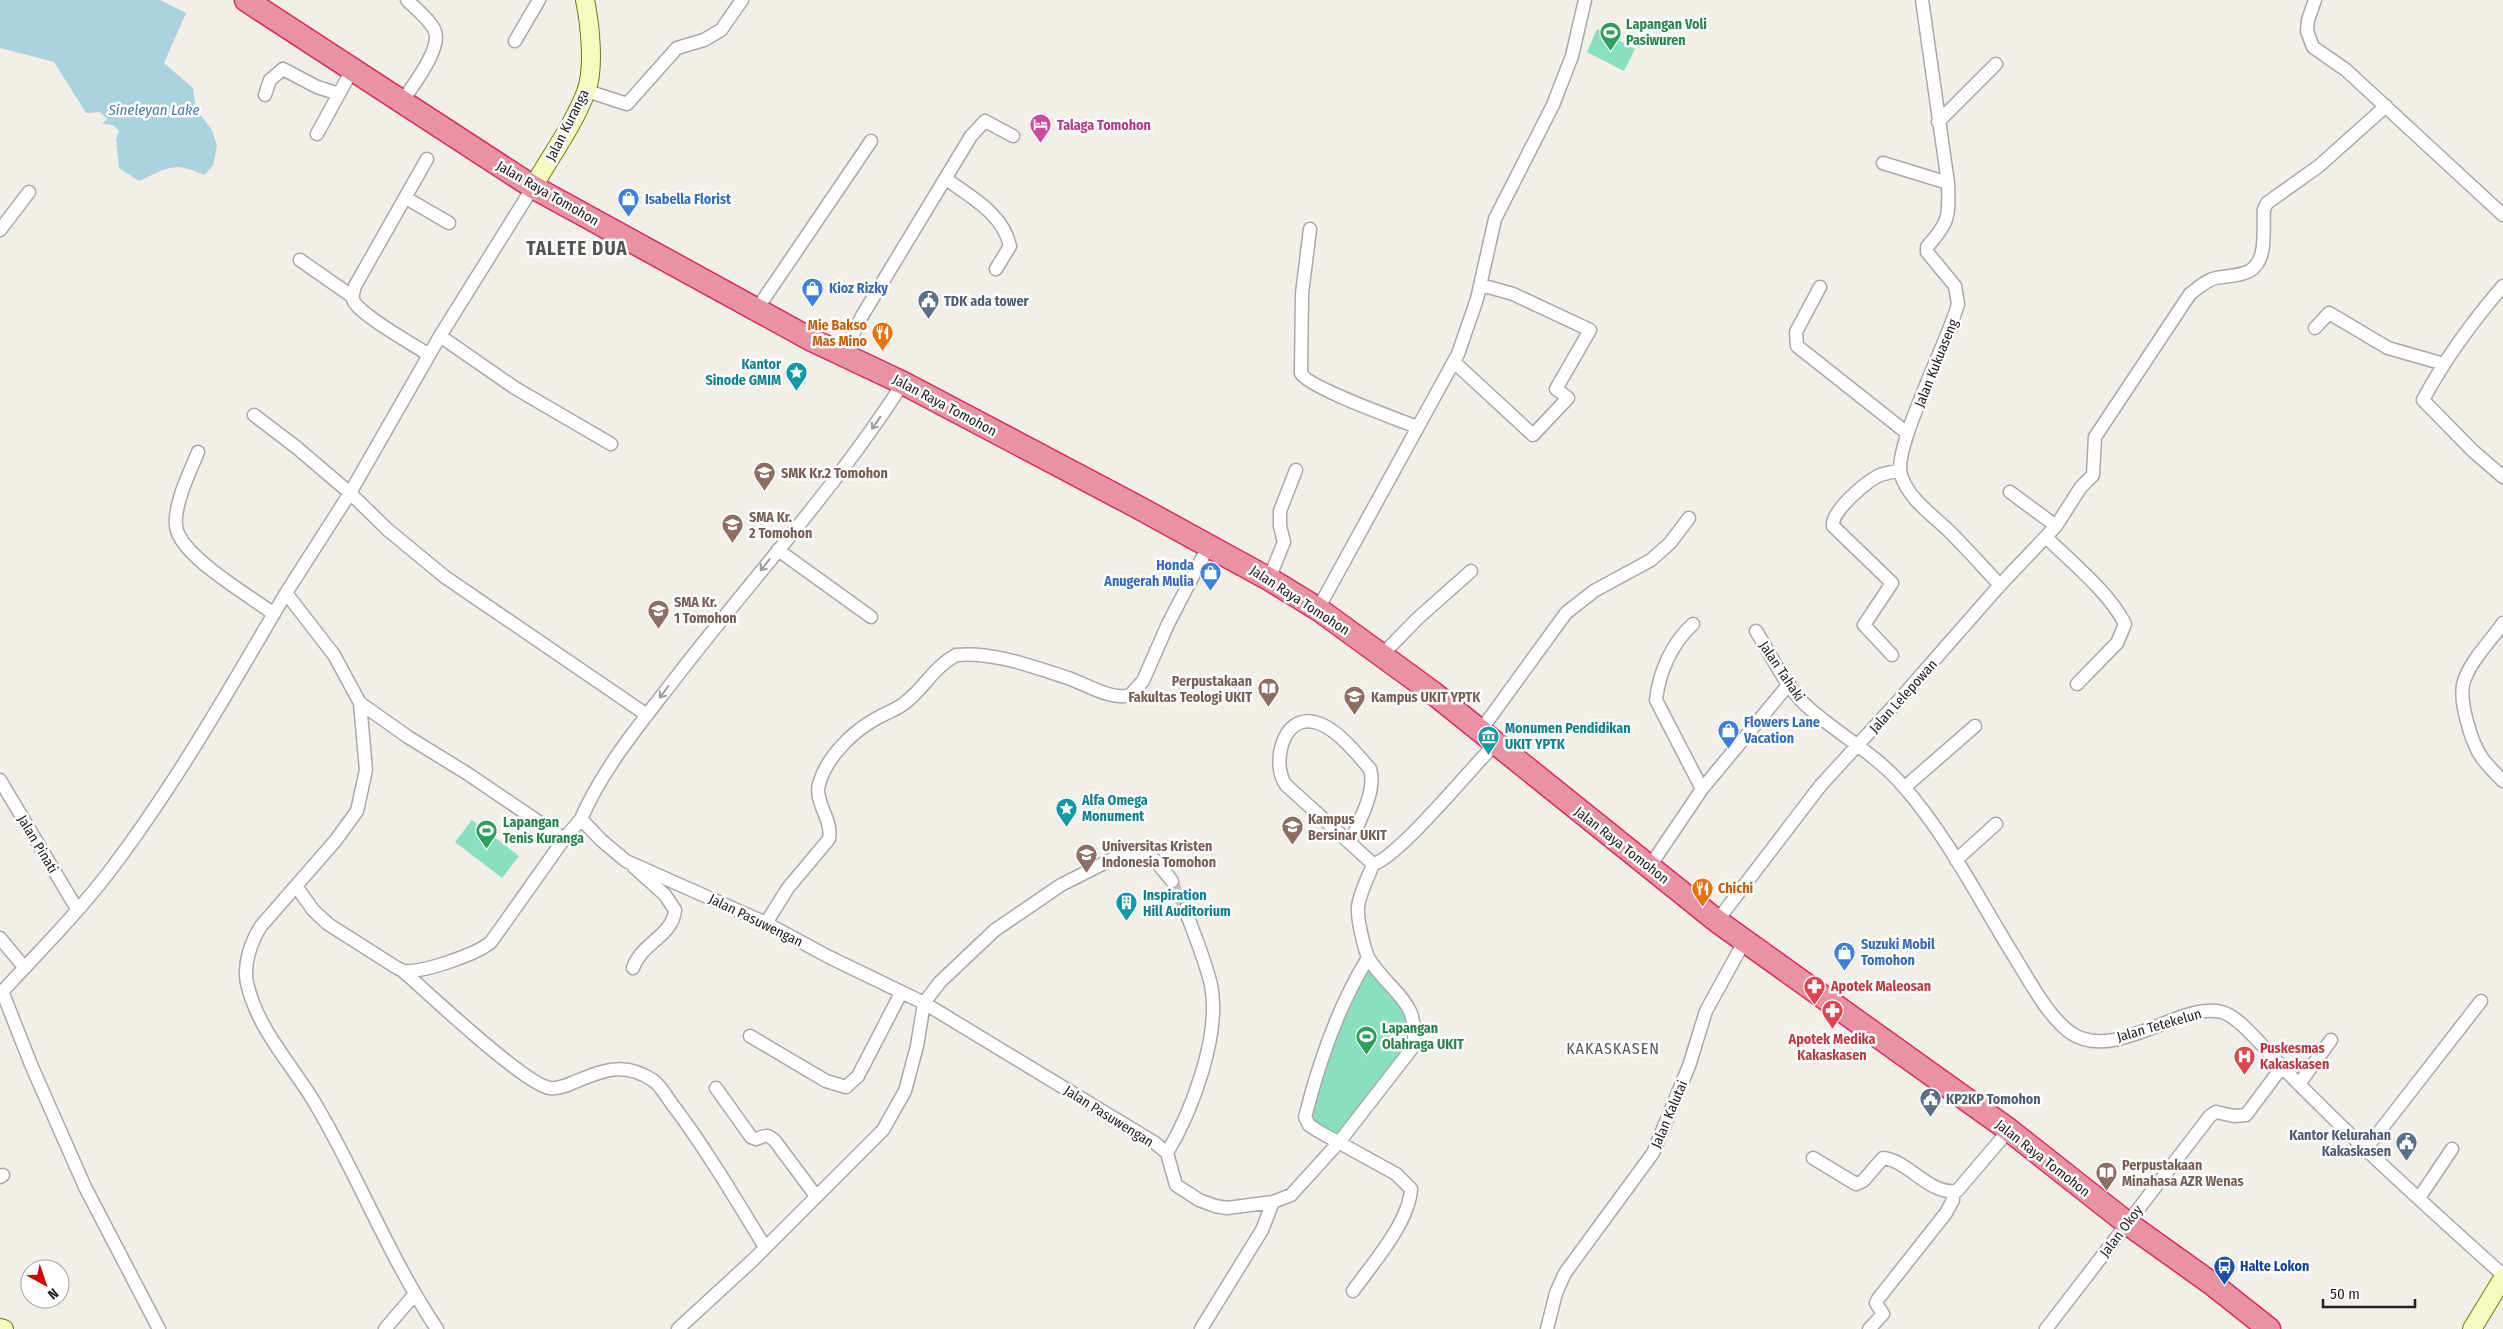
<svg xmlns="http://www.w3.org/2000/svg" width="2503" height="1329" font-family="'Fira Sans Condensed',sans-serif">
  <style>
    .pitch { fill: #88e0be }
    .water { fill: #aad3df }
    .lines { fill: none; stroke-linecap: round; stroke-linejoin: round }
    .street-tunnel { stroke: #c8c6c1; stroke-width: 12; stroke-dasharray: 12 6; stroke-linecap: butt }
    .street-casing { stroke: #a9a9a9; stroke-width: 15 }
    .secondary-casing { stroke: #707d05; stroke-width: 20 }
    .highway-casing { stroke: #dc2a67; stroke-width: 25 }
    .street { stroke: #fff; stroke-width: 12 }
    .secondary { stroke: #f7fabf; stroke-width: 18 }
    .highway { stroke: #e892a2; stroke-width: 22 }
    .oneway { stroke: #9c9c9c }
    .labels { text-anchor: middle; stroke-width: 5; stroke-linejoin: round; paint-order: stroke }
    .leisure-label { font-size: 14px; font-weight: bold; fill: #27864d; stroke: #fff; text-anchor: start }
    .street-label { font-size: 14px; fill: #222; stroke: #fff }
    .hotel-label { font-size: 14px; font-weight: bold; fill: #b23c85; stroke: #fff; text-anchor: start }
    .shop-label { font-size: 14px; font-weight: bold; fill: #366cbe; stroke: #fff; text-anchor: start }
    .service-label { font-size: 14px; font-weight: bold; fill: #4e5e75; stroke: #fff; text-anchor: start }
    .food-label { font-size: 14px; font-weight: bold; fill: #c56008; stroke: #fff; text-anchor: end }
    .culture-label { font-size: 14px; font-weight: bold; fill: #0d838f; stroke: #fff; text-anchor: start }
    .education-label { font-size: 14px; font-weight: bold; fill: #785e54; stroke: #fff; text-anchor: start }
    .health-label { font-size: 14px; font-weight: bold; fill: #be3a42; stroke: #fff; text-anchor: start }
    .transit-label { font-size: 14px; font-weight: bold; fill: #164399; stroke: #fff; text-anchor: start }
    .water-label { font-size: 15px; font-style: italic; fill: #4a7aab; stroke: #fff }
    .quarter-label { font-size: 16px; letter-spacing: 1px; fill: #555; stroke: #fff }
    .district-label { font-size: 19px; font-weight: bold; letter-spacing: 1px; fill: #555; stroke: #fff }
  </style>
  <rect width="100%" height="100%" fill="#f2efe9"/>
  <!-- pitch -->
  <path class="pitch" d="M1597,29L1635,49L1624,71L1587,52Z
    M472,820L519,856L502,878L455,842Z
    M1368,958L1405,1000L1415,1033L1340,1141L1318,1131L1307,1108Z"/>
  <!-- water -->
  <path class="water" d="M0,0H160L186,13L164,63L193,88L196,109L212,130L217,146L213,166L204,175C173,161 168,168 139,181L119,168L116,139L119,131L113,125L102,124L107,119L100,112L86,113L54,62L0,48Z"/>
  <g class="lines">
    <!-- street-tunnel -->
    <path class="street-tunnel" d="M1172,881L1185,909"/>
    <defs>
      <path id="street" d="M1922,0L1948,183C1949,217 1950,221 1927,247V252L1955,286L1958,304C1949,339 1892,449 1901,475C1909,500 1933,515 1950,532C1967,549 1983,567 2000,585
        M2315,0L2308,20L2307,31L2313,47L2346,70L2503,215
        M515,41L539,0
        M587,91L627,104L677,48L704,40L721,30L742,0
        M265,95L270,80L283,69L317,87L339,94
        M402,102C412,86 444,47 434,29C428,18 416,9 407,0
        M1938,122L1996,64
        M317,134L352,70
        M427,159L355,286C354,291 351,297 354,302C365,318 411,343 429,355
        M1883,163L1948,183
        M946,179C971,197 1003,214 1010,246L996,269
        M533,187L440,336L350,493L286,593L334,655L360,703L408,737L468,774L564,839L581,819
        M406,198L449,223
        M1310,229L1302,294L1301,373C1307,387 1397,419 1417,427
        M0,230L29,192
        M300,260L353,297
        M2503,286C2472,322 2445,359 2423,400L2473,451L2503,477
        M1820,287L1796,332L1797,346L1907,433
        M757,309L871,141
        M2315,328L2329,313L2388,348L2444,364
        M440,336L515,388L611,444
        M843,354L862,316L971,136L985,121L1013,136
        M1454,362L1533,435L1568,398L1556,389L1590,330L1513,294L1481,285
        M903,383C836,488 750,581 674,680C640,724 603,768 581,819L601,840L626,861L766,923L829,957L924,1003L1155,1143L1167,1153L1176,1185L1199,1200L1215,1206L1227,1208L1273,1202L1291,1195L1340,1141L1413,1047C1421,1000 1390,993 1369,959C1364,950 1357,918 1358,907C1360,891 1368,879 1373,864C1397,859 1473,766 1496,743
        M254,415L296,447L350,493L388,530L445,577L647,715
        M198,452C190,472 178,495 176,517C175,525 177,533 181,539C197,565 248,595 274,614
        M2010,492L2056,526
        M2046,537C2071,562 2109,592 2125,624L2117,643L2077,684
        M778,550L871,617
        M1269,579L1284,542L1280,526V511L1296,470
        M1318,609L1458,354L1477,299L1495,219L1553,105L1572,56L1585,0
        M2503,623C2490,642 2471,660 2464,681C2458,699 2471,742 2482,758C2488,766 2496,774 2503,781
        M1693,624C1672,643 1659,672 1656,700L1702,789
        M1756,631C1772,656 1786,689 1810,709C1841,736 1877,755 1904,787C1948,837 1979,900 2014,956C2029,980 2048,1017 2071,1033C2118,1065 2189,993 2229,1015C2246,1025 2261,1045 2275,1059C2289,1075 2305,1090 2320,1105C2379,1164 2441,1219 2503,1275
        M1382,655L1417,619L1471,571
        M1892,655L1864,625L1892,583L1833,526C1831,511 1867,481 1880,475C1886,473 1893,472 1900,470
        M360,703L366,770L357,811L336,840L261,926C251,942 243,964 247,983C258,1031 292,1064 316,1105C359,1178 390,1259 437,1329
        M1481,730L1566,613L1594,591L1651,560L1670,543L1689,518
        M0,780L77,909
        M1905,787L1975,726
        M1350,843C1358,823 1377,791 1370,769C1356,753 1335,726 1314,722C1282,715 1271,765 1286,785L1373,864
        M1956,860L1996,824
        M1650,866L1702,789L1789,684
        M296,886L313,910L328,924L394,966C397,968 401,970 404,971C423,973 477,954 491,942L564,839
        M1717,921L1821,785L1900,699L2000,585L2056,526L2081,487L2093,475L2095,437L2190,294C2198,288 2206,280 2216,278C2236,274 2256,278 2262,252C2265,238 2263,223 2264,209L2267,203L2319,166L2386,106
        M766,923L788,888L829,839C833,820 814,802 819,784C827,756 854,730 879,717C888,712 898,709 906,702C925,687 933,668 956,655C992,651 1034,667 1068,678C1086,684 1112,701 1130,695L1143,681L1168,624L1209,545
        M0,938L24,967
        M633,968C641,943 673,936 675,910L665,895L634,867
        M403,971C427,992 525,1085 550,1088C558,1089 565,1086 572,1083C602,1071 624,1060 654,1081C662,1087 668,1100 675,1108C708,1152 736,1200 765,1247
        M2,991L32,1067L85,1187L159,1329
        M0,994C37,954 76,915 109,872C176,784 230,688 286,593
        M750,1036L826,1081L846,1087L858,1076L901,993
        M2299,1084L2331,1040
        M716,1088L751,1137L756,1139C766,1135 768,1134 775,1141L816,1196
        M2365,1150L2481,1001
        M1167,1153C1192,1111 1221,1035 1211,985C1205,959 1194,934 1185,909
        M1813,1158L1856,1184L1863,1181L1883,1158C1910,1161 1928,1195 1957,1191L2009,1130
        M0,1177L3,1175
        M2419,1198L2452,1149
        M1353,1291C1372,1264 1409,1223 1411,1189L1396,1174L1318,1131L1309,1125L1305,1117C1319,1062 1338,1006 1368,958
        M385,1329L414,1295
        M678,1329L754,1259L883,1130L905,1091L917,1046L924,1003L940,982L995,930L1061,885L1124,853H1144L1155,860L1172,881
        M1201,1329L1262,1230L1273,1202
        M1547,1329L1556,1293L1565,1273L1653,1153L1689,1066L1706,1011L1745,940
        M1869,1329L1883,1314L1876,1303L1878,1299L1946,1213L1953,1200V1192
        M2046,1329L2210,1116L2216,1112L2234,1116L2246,1115L2282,1067"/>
      <path id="secondary" d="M533,187C550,157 574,124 586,92C595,69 590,24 585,0
        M0,1328L4,1329
        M2472,1329L2503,1278"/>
      <path id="highway" d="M246,0L533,187L812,340L903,383L1134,505L1269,579L1318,609L1432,692L1717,921L2009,1130L2127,1223L2211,1283L2269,1329"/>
    </defs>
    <!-- street casing -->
    <use href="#street" class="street-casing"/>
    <!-- secondary casing -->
    <use href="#secondary" class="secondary-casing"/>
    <!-- highway casing -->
    <use href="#highway" class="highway-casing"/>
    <!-- street -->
    <use href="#street" class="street"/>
    <!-- secondary -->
    <use href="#secondary" class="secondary"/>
    <!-- highway -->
    <use href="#highway" class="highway"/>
  </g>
  <!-- one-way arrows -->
  <defs><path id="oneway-shaft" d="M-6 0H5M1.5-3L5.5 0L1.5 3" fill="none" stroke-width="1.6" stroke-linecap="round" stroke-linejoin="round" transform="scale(1.25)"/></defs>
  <g class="oneway">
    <use href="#oneway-shaft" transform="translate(876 423) rotate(125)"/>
    <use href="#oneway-shaft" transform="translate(765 565) rotate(129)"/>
    <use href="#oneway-shaft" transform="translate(664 692) rotate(127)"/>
  </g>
  <!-- icons -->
  <defs>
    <symbol id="stadium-pin" viewBox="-11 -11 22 30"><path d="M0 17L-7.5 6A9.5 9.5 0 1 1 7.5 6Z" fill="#2e9e5b" stroke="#fff"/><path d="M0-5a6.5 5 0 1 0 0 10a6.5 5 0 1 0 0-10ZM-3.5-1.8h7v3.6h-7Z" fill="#fff"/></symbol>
    <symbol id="hotel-pin" viewBox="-11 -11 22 30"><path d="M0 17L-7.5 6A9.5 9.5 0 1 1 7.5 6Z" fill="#d1479c" stroke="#fff"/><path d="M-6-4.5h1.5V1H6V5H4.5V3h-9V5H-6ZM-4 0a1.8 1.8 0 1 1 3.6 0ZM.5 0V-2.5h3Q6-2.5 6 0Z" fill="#fff"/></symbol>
    <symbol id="shop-pin" viewBox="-11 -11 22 30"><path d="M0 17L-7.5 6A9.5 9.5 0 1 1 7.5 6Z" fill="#3f7fe0" stroke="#fff"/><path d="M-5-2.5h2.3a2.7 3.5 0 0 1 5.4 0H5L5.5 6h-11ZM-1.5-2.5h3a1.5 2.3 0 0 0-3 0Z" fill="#fff"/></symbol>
    <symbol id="civic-pin" viewBox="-11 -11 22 30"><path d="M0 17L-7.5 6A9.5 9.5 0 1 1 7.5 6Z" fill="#5c6f8a" stroke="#fff"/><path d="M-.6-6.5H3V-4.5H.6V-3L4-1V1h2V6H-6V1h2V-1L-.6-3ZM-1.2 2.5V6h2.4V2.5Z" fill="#fff"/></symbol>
    <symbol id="restaurant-pin" viewBox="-11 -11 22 30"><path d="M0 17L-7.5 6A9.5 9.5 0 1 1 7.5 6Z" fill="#e8710a" stroke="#fff"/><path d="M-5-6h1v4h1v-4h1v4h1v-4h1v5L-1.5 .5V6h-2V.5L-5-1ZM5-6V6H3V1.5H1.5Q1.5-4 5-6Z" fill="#fff"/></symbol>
    <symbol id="sight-pin" viewBox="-11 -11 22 30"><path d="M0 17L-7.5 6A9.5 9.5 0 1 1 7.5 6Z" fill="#0f9aa8" stroke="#fff"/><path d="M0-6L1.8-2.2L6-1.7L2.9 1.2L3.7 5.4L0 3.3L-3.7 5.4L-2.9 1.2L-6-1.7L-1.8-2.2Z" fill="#fff"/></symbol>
    <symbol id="school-pin" viewBox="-11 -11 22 30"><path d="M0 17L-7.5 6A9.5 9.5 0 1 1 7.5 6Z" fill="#8d6e63" stroke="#fff"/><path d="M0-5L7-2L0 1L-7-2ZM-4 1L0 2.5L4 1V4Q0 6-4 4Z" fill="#fff"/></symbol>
    <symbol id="library-pin" viewBox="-11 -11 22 30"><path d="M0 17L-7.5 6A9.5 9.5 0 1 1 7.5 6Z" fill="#8d6e63" stroke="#fff"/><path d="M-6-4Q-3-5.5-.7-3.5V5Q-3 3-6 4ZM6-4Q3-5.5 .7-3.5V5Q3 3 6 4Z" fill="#fff"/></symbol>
    <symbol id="university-pin" viewBox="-11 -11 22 30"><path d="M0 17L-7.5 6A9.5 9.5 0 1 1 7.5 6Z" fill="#8d6e63" stroke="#fff"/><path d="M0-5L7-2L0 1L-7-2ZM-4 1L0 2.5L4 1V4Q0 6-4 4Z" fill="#fff"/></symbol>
    <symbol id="museum-pin" viewBox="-11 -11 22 30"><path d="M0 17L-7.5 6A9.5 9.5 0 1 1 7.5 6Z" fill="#0f9aa8" stroke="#fff"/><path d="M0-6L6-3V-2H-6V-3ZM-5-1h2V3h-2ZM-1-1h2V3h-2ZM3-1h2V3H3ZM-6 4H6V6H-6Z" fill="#fff"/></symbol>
    <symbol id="building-pin" viewBox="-11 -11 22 30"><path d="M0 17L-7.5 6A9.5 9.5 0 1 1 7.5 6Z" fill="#0f9aa8" stroke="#fff"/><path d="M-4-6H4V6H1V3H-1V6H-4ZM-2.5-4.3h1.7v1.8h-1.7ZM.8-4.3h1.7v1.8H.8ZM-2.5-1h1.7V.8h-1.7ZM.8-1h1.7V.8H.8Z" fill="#fff"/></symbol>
    <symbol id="pharmacy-pin" viewBox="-11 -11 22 30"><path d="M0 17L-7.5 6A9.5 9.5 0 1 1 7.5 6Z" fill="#e0444e" stroke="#fff"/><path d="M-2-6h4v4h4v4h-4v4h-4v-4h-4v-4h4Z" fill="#fff"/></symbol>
    <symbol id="hospital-pin" viewBox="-11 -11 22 30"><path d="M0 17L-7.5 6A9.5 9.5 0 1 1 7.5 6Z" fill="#e0444e" stroke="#fff"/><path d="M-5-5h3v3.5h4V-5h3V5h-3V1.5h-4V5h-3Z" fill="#fff"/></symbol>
    <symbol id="bus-pin" viewBox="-11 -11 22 30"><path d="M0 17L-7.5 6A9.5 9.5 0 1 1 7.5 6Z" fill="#1a4fb4" stroke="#fff"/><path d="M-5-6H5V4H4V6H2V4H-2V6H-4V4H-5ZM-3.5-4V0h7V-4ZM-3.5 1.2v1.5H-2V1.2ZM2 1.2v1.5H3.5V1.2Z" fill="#fff"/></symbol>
  </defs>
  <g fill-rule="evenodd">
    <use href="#stadium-pin" x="1598" y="20" width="25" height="34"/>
    <use href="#hotel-pin" x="1028" y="112" width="25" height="34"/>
    <use href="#shop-pin" x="616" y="186" width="25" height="34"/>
    <use href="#shop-pin" x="800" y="276" width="25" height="34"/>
    <use href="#civic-pin" x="916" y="288" width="25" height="34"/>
    <use href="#restaurant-pin" x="870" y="320" width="25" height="34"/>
    <use href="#sight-pin" x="784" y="360" width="25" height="34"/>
    <use href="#school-pin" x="752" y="460" width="25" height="34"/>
    <use href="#school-pin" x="720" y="512" width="25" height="34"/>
    <use href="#shop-pin" x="1198" y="560" width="25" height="34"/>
    <use href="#school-pin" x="646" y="598" width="25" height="34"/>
    <use href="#library-pin" x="1256" y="676" width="25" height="34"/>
    <use href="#university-pin" x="1342" y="684" width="25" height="34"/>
    <use href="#shop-pin" x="1716" y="718" width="25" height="34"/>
    <use href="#museum-pin" x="1476" y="724" width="25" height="34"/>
    <use href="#sight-pin" x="1054" y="796" width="25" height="34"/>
    <use href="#university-pin" x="1280" y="814" width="25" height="34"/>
    <use href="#stadium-pin" x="474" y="818" width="25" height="34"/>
    <use href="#university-pin" x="1074" y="842" width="25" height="34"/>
    <use href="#restaurant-pin" x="1690" y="876" width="25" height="34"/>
    <use href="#building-pin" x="1114" y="890" width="25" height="34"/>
    <use href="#shop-pin" x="1832" y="940" width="25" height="34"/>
    <use href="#pharmacy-pin" x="1802" y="974" width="25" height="34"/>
    <use href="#pharmacy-pin" x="1820" y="998" width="25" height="34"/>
    <use href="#stadium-pin" x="1354" y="1024" width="25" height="34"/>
    <use href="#hospital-pin" x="2232" y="1044" width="25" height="34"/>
    <use href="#civic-pin" x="1918" y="1086" width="25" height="34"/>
    <use href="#civic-pin" x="2394" y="1130" width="25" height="34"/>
    <use href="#library-pin" x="2094" y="1160" width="25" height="34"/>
    <use href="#bus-pin" x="2212" y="1254" width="25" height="34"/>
  </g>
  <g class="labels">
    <!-- leisure labels -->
    <g class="leisure-label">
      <text x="1626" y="29">Lapangan Voli<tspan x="1626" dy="16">Pasiwuren</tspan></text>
      <text x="503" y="827">Lapangan<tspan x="503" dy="16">Tenis Kuranga</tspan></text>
      <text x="1382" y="1033">Lapangan<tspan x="1382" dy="16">Olahraga UKIT</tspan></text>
    </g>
    <!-- street labels -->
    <g class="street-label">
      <text transform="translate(567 125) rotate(-63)" y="5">Jalan Kuranga</text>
      <text transform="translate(548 193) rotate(30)" y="5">Jalan Raya Tomohon</text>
      <text transform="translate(1936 363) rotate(-68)" y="5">Jalan Kukuaseng</text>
      <text transform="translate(945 405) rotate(28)" y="5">Jalan Raya Tomohon</text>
      <text transform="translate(1300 600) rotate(33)" y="5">Jalan Raya Tomohon</text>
      <text transform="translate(1782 671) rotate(56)" y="5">Jalan Tahaki</text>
      <text transform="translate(1903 696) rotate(-48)" y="5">Jalan Lelepowan</text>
      <text transform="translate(38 844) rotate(59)" y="5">Jalan Pinati</text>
      <text transform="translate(1622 845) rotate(38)" y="5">Jalan Raya Tomohon</text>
      <text transform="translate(756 920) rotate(26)" y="5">Jalan Pasuwengan</text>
      <text transform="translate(2159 1025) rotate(-16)" y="5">Jalan Tetekelun</text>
      <text transform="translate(1669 1114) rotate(-67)" y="5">Jalan Kalutai</text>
      <text transform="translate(1109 1116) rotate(32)" y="5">Jalan Pasuwengan</text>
      <text transform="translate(2043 1158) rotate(38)" y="5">Jalan Raya Tomohon</text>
      <text transform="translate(2121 1231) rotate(-53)" y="5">Jalan Okoy</text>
    </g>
    <!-- hotel labels -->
    <g class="hotel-label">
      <text x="1057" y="130">Talaga Tomohon</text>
    </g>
    <!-- shop labels -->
    <g class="shop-label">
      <text x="645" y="204">Isabella Florist</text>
      <text x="829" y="293">Kioz Rizky</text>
      <text x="1194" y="570" text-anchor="end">Honda<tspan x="1194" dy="16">Anugerah Mulia</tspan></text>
      <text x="1744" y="727">Flowers Lane<tspan x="1744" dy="16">Vacation</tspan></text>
      <text x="1861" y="949">Suzuki Mobil<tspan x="1861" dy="16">Tomohon</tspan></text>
    </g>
    <!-- service labels -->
    <g class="service-label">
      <text x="944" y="306">TDK ada tower</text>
      <text x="1946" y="1104">KP2KP Tomohon</text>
      <text x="2391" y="1140" text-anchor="end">Kantor Kelurahan<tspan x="2391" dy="16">Kakaskasen</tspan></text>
    </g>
    <!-- food labels -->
    <g class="food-label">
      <text x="867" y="330">Mie Bakso<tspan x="867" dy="16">Mas Mino</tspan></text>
      <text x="1718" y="893" text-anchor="start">Chichi</text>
    </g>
    <!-- culture labels -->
    <g class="culture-label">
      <text x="781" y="369" text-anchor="end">Kantor<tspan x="781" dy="16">Sinode GMIM</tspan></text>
      <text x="1505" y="733">Monumen Pendidikan<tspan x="1505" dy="16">UKIT YPTK</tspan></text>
      <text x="1082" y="805">Alfa Omega<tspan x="1082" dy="16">Monument</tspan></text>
      <text x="1143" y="900">Inspiration<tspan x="1143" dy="16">Hill Auditorium</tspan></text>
    </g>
    <!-- education labels -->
    <g class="education-label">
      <text x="781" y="478">SMK Kr.2 Tomohon</text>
      <text x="749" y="522">SMA Kr.<tspan x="749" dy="16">2 Tomohon</tspan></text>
      <text x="674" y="607">SMA Kr.<tspan x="674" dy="16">1 Tomohon</tspan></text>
      <text x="1252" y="686" text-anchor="end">Perpustakaan<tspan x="1252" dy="16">Fakultas Teologi UKIT</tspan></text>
      <text x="1371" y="702">Kampus UKIT YPTK</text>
      <text x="1308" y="824">Kampus<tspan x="1308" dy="16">Bersinar UKIT</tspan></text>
      <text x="1102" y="851">Universitas Kristen<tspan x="1102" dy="16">Indonesia Tomohon</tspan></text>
      <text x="2122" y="1170">Perpustakaan<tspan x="2122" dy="16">Minahasa AZR Wenas</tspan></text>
    </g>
    <!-- health labels -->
    <g class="health-label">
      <text x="1831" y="991">Apotek Maleosan</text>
      <text x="1832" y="1044" text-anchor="middle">Apotek Medika<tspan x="1832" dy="16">Kakaskasen</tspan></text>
      <text x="2260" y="1053">Puskesmas<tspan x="2260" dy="16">Kakaskasen</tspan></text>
    </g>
    <!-- transit labels -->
    <g class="transit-label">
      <text x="2240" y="1271">Halte Lokon</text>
    </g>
    <!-- water labels -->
    <g class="water-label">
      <text x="154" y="115">Sineleyan Lake</text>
    </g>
    <!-- quarter labels -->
    <g class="quarter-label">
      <text x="1613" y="1054">KAKASKASEN</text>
    </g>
    <!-- district labels -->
    <g class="district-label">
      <text x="577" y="255">TALETE DUA</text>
    </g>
  </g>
  <!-- north arrow -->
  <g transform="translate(45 1284) rotate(140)"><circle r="24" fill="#ffffff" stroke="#a7a7a7"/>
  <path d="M0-4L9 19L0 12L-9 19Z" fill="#d40000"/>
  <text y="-8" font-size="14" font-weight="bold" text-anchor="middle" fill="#222222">N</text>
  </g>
  <!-- scale -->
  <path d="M2323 1299v8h92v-8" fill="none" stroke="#222222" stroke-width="2.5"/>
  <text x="2330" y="1299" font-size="15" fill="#222222" stroke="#ffffff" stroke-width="4" paint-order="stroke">50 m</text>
</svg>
